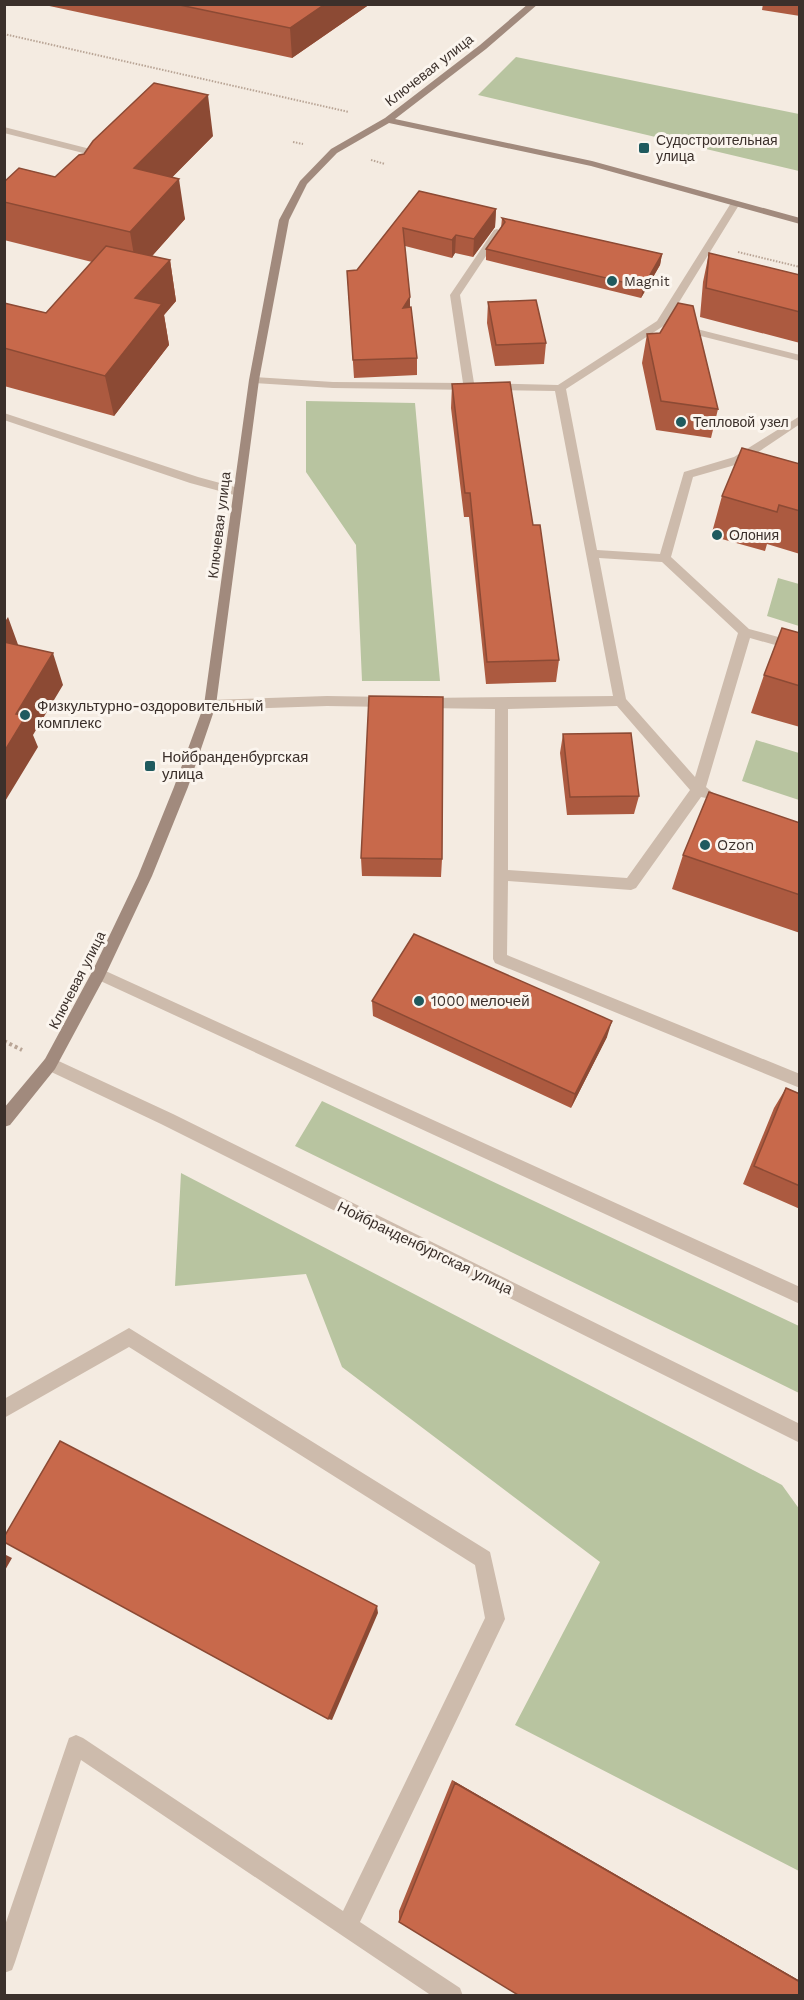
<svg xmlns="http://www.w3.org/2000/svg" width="804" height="2000" font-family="'Work Sans',sans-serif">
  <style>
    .green { fill: #b8c4a0 }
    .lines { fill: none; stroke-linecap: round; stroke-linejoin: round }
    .path-far1 { stroke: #b9a596; stroke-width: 2; stroke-dasharray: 1.5 1.5; stroke-linecap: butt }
    .path { stroke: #b9a596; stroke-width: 4; stroke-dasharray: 3 3; stroke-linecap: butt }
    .lane { fill: #cdbbac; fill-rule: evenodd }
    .street { fill: #cdbbac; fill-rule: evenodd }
    .secondary { fill: #a18a7d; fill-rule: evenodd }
    .wall { fill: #ac5a40 }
    .shaded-wall { fill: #8c4a34 }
    .building { fill: #c8694b; stroke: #8c4a34; stroke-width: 1.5 }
    .poi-dot { fill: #1f5a5e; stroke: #fbf5ee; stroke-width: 2 }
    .labels { text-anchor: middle; stroke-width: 6; stroke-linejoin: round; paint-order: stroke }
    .far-street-label { font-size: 14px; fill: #3b302b; stroke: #fbf5ee }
    .far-poi-label { font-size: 14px; fill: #3b302b; stroke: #fbf5ee; text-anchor: start }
    .poi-label { font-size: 15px; fill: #3b302b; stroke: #fbf5ee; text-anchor: start }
    .street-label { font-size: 15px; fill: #3b302b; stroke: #fbf5ee }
  </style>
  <rect width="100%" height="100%" fill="#f4ebe1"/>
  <!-- green -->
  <path class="green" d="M516,57L799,114V171L478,95Z
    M306,401L415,403L440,681H362L356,545L306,472Z
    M778,578L799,584V626L767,616Z
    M756,740L799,753V800L742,781Z
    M322,1101L799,1326V1393L295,1146Z
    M181,1173L782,1485L800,1510L799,1871L515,1725L600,1562L342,1367L306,1274L175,1286Z"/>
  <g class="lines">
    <!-- path-far1 -->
    <path class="path-far1" d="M4,34L349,112
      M293,142L303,144
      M371,160L385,164
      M738,252L800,267"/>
    <!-- path -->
    <path class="path" d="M4,1041L22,1050"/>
    <!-- lane -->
    <path class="lane" d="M4,127L106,153L108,155L103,158L4,133Z
      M731,203L739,205L665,325L566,389L597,550L660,554L684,472L734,457L800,416V424L742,463L693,477L671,557L749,629L800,643V652L750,638L706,787L713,793L706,798L701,797L636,888L631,890L508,881L507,955L800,1074V1088L495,963L493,959L495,709L425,708L419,703L425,698L613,696L555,391L333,388L254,383L249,380L254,377L333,382L463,383L450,295L494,230L497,229L502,232L460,295L474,383L558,385L657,321ZM599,558L662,562L738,633L695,777L626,699ZM617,706L690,790L627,878L508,870V709Z
      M681,325L800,355V361L677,330L676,328Z
      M4,413L198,477L242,489L244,492L238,496L190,483L4,420Z
      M327,696L389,697L395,702L389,707L327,706L210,710L204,705L210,700Z
      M99,968L800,1287V1304L94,978L92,974L94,970Z
      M129,1328L490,1552L505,1619L360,1922L460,1988L463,1996H432L81,1760L15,1962L12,1970L4,1973V1928L69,1738L76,1735L83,1738L343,1911L485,1618L475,1565L129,1347L4,1418V1399Z"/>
    <!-- street -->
    <path class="street" d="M50,1057L173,1114L800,1424V1443L161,1124L45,1069L42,1064L45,1059Z"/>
    <!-- secondary -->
    <path class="secondary" d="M528,4H538L486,49L395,119L592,161L800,218V224L591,166L389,123L337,153L307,184L289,220L259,380L216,705L188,787L152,876L104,978L55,1069L10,1125L4,1127V1108L45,1059L93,970L138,876L174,787L204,705L249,380L279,220L300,181L331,149L385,118L480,45Z"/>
  </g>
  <!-- wall -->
  <path class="wall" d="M40,4H370L292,58Z
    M763,4H800V16L762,10Z
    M213,136L172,177L185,219L152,256L170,260L176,301L164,315L169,345L114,416L4,386V303L46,313L92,262L4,240V182L55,177Z
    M419,191L496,209L495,227L473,257L455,253L452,258L405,246L410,307L417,358V375L354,378L347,271L357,270Z
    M502,218L662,254L660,265L641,298L486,260V249L501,228Z
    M709,253L800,275V343L700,317L703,282Z
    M488,302L546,343L544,364L495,366L487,323Z
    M647,334L718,409L711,438L656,430L642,363Z
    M452,384L533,525L559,660L556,682L486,684L469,517H464L451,408Z
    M800,464V554L767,544L765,551L711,536L722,496Z
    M800,633V727L751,713L764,675Z
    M563,734L639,796L634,814L567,815L560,753Z
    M800,823V933L672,889L683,855Z
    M361,858L442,859L441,877L362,876Z
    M372,1001L607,1037L571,1108L373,1016Z
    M786,1088L800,1094V1209L743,1184L774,1108Z
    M452,1780L800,1981V1995L399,1922V1911Z"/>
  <!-- shaded-wall -->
  <path class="shaded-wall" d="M325,4H370L292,58L290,28Z
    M208,95L213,136L141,209L134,168Z
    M179,179L185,219L137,273L130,232Z
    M496,209L495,227L473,257L474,239Z
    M456,235L455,253L452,258V240Z
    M662,254L660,265L641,298L643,287Z
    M170,260L176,301L164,315L169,345L114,416L105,376L135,298Z
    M410,297V315L403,308Z
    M8,617L20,650L4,667V623Z
    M53,653L63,685L33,735L38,747L4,803V752L16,714Z
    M612,1021L607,1037L571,1108L575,1094Z
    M4,1554L12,1558L4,1572Z
    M377,1606L378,1613L332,1720L328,1719Z
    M452,1780L800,1981V1982L455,1783Z"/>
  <!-- building -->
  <path class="building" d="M175,4H325L290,28Z
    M154,83L208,95L134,168L179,179L130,232L4,202V182L19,168L55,177L79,155L84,154L93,141Z
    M419,191L496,209L474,239L456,235L452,240L403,228L410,297L403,308L411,307L417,358L353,360L347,271L357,270Z
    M502,218L662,254L643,287L486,249L505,222Z
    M106,246L170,260L135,298L162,304L105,376L4,348V303L46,313Z
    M709,253L800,275V312L706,288Z
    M536,300L546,343L496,345L488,302Z
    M678,303L693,306L718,409L661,401L647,334L660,333Z
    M510,382L533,525H540L559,660L487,662L470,493H465L452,384Z
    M742,448L800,464V511L779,505L777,512L722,496Z
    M782,628L800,633V686L764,675Z
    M4,642L53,653L16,714L26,716L4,752Z
    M369,696L443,697L442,859L361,858Z
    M631,733L639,796L570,797L563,734Z
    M709,792L800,823V895L683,855Z
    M414,934L612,1021L575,1094L372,1001Z
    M786,1088L800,1094V1186L754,1166Z
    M60,1441L377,1606L328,1719L4,1542V1537Z
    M455,1783L800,1982V1995H518L399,1922Z"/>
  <!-- markers -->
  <g class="poi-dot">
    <rect x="638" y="142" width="12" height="12" rx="3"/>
    <circle cx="612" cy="281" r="6"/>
    <circle cx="681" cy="422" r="6"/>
    <circle cx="717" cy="535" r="6"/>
    <circle cx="25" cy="715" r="6"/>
    <rect x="144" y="760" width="12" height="12" rx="3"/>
    <circle cx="705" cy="845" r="6"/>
    <circle cx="419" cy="1001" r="6"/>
  </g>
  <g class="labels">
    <!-- far-street labels -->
    <g class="far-street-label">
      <text transform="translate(429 70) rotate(-38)" y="5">Ключевая улица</text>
      <text transform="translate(219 525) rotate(-83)" y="5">Ключевая улица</text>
      <text transform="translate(77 980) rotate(-63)" y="5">Ключевая улица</text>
    </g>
    <!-- far-poi labels -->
    <g class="far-poi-label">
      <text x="656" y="145">Судостроительная<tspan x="656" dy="16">улица</tspan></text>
      <text x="624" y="286">Magnit</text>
      <text x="693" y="427">Тепловой узел</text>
      <text x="729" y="540">Олония</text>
    </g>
    <!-- poi labels -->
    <g class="poi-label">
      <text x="37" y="711">Физкультурно-оздоровительный<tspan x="37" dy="17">комплекс</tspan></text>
      <text x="162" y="762">Нойбранденбургская<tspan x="162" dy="17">улица</tspan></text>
      <text x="717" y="850">Ozon</text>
      <text x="431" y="1006">1000 мелочей</text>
    </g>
    <!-- street labels -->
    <g class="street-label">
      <text transform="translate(425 1248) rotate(26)" y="5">Нойбранденбургская улица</text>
    </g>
  </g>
  <!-- border -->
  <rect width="804" height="2000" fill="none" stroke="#3b302b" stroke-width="12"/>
</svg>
